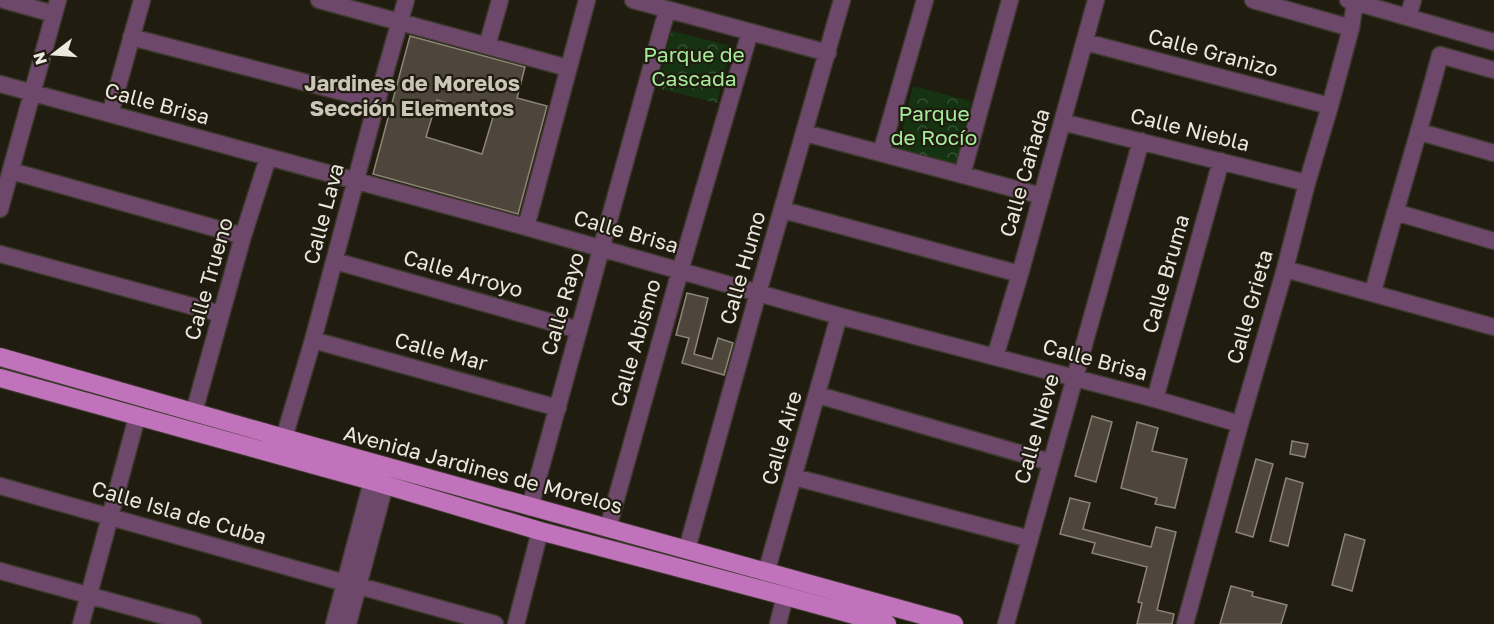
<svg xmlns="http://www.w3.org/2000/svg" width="1494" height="624" font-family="'Golos Text',sans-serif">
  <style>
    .park { fill: url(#park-crowns) }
    .building { fill: #4f463b; stroke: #8d8477; stroke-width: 1.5; fill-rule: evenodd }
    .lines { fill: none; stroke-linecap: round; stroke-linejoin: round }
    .minor-casing { stroke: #3c392d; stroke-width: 19 }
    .major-casing { stroke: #3c392d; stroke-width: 20 }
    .minor { stroke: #6e486a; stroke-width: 16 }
    .major { stroke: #c072ba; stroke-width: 18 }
    .labels { text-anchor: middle; stroke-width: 4.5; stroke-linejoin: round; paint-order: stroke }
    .street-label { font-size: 21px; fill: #ebe8e0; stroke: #201c10 }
    .park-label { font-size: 21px; fill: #a5eb9b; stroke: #201c10 }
    .neighbourhood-label { font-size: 22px; font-weight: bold; fill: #cbc6b7; stroke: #201c10 }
  </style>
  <defs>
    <pattern id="park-crowns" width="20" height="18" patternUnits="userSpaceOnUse" patternTransform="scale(1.5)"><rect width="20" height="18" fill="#153211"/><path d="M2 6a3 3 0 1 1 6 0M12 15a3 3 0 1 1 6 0" fill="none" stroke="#375033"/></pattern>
  </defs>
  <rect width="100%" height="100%" fill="#201c10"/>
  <!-- park -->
  <path class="park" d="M672,31L731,46L717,103L657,88Z
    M913,86L971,101L955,167L897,152Z"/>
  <!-- building -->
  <path class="building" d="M410,36L525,67L517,98L547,106L518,214L373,174ZM437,100L493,117L482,154L426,137Z
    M687,293L708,298L694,354L712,359L718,338L733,343L724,375L682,363L689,338L676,335Z
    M1092,416L1112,422L1096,482L1075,476Z
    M1137,422L1158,428L1152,451L1187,459L1175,508L1155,504L1157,498L1121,488Z
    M1292,441L1308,444L1305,457L1290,454Z
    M1256,459L1273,464L1253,537L1236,532Z
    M1286,478L1303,483L1288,546L1270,541Z
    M1070,498L1090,503L1083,529L1151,547L1156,527L1176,532L1157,610L1174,614L1172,624H1137L1142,603L1138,602L1147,567L1092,553L1095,543L1060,534Z
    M1345,534L1365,540L1352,591L1332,585Z
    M1231,586L1253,592L1252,596L1287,605L1281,624H1220Z"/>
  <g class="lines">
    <defs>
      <path id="minor" d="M4,0L54,14
        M319,0L568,68
        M633,0L828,53
        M1253,0L1351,28
        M1348,0L1494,42
        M1408,17L1413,0
        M131,37L377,101
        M1085,42L1330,106
        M487,46L500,0
        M0,84L526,227L839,316L1155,399L1240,424
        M110,114L142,0
        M1062,122L1307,183
        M1420,132L1494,153
        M805,133L1042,196
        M881,153L925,0
        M11,171L243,236
        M962,175L1010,0
        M0,209L58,0
        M783,210L1020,274
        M1395,212L1494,241
        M526,227L587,0
        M0,254L221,314
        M335,261L579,330
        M1285,269L1494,327
        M1373,292C1394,213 1419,134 1440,55L1494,70
        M313,340L558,408
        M995,357L1020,274L1096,0
        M818,395L1050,462
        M1155,399L1221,161
        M194,412L243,236L268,158
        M284,438L313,340L377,101L406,0
        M794,477L1030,539
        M0,486L345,583
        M530,507L667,10
        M608,528L680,271L750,32
        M687,549L758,293L842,0
        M0,571L193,624
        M766,573L839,316
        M359,586L495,624
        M81,624L137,417
        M334,624L372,481
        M348,624L385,485
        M516,624L540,531
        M778,624L785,596
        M1006,624L1141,141
        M1185,624L1240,424L1285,269L1307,183L1330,106L1351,28L1355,2"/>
      <path id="major" d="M0,357L284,438L954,624
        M0,378L372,481L540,531L785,596L887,624"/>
    </defs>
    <!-- minor casing -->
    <use href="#minor" class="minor-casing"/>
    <!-- major casing -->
    <use href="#major" class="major-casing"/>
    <!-- minor -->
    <use href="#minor" class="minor"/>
    <!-- major -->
    <use href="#major" class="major"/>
  </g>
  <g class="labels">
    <!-- street labels -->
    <g class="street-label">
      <text transform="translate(1213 53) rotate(15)" y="7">Calle Granizo</text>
      <text transform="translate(157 104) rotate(15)" y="7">Calle Brisa</text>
      <text transform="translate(1190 130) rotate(14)" y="7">Calle Niebla</text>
      <text transform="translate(1025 173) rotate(-74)" y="7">Calle Cañada</text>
      <text transform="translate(324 214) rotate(-75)" y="7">Calle Lava</text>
      <text transform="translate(626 232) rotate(16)" y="7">Calle Brisa</text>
      <text transform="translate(743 268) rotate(-74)" y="7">Calle Humo</text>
      <text transform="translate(463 274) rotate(16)" y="7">Calle Arroyo</text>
      <text transform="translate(1166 274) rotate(-74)" y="7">Calle Bruma</text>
      <text transform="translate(209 279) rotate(-74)" y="7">Calle Trueno</text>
      <text transform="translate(563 304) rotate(-74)" y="7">Calle Rayo</text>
      <text transform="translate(1250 307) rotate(-74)" y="7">Calle Grieta</text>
      <text transform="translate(636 343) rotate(-74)" y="7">Calle Abismo</text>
      <text transform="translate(441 352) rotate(15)" y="7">Calle Mar</text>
      <text transform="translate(1095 360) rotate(15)" y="7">Calle Brisa</text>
      <text transform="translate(1037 429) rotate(-74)" y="7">Calle Nieve</text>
      <text transform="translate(782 438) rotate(-74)" y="7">Calle Aire</text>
      <text transform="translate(483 470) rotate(15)" y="7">Avenida Jardines de Morelos</text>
      <text transform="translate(179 513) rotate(16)" y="7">Calle Isla de Cuba</text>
    </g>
    <!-- park labels -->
    <g class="park-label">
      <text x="694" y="62">Parque de<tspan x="694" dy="24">Cascada</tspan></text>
      <text x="934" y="121">Parque<tspan x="934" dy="24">de Rocío</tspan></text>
    </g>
    <!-- neighbourhood labels -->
    <g class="neighbourhood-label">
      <text x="412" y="91">Jardines de Morelos<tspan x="412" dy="25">Sección Elementos</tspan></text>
    </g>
  </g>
  <!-- north arrow -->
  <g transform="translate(54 54) rotate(253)" stroke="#201c10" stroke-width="4.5" paint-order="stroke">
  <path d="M0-4.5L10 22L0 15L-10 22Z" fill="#ebe8e0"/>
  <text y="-9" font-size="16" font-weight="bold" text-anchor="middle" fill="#ebe8e0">N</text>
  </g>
</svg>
